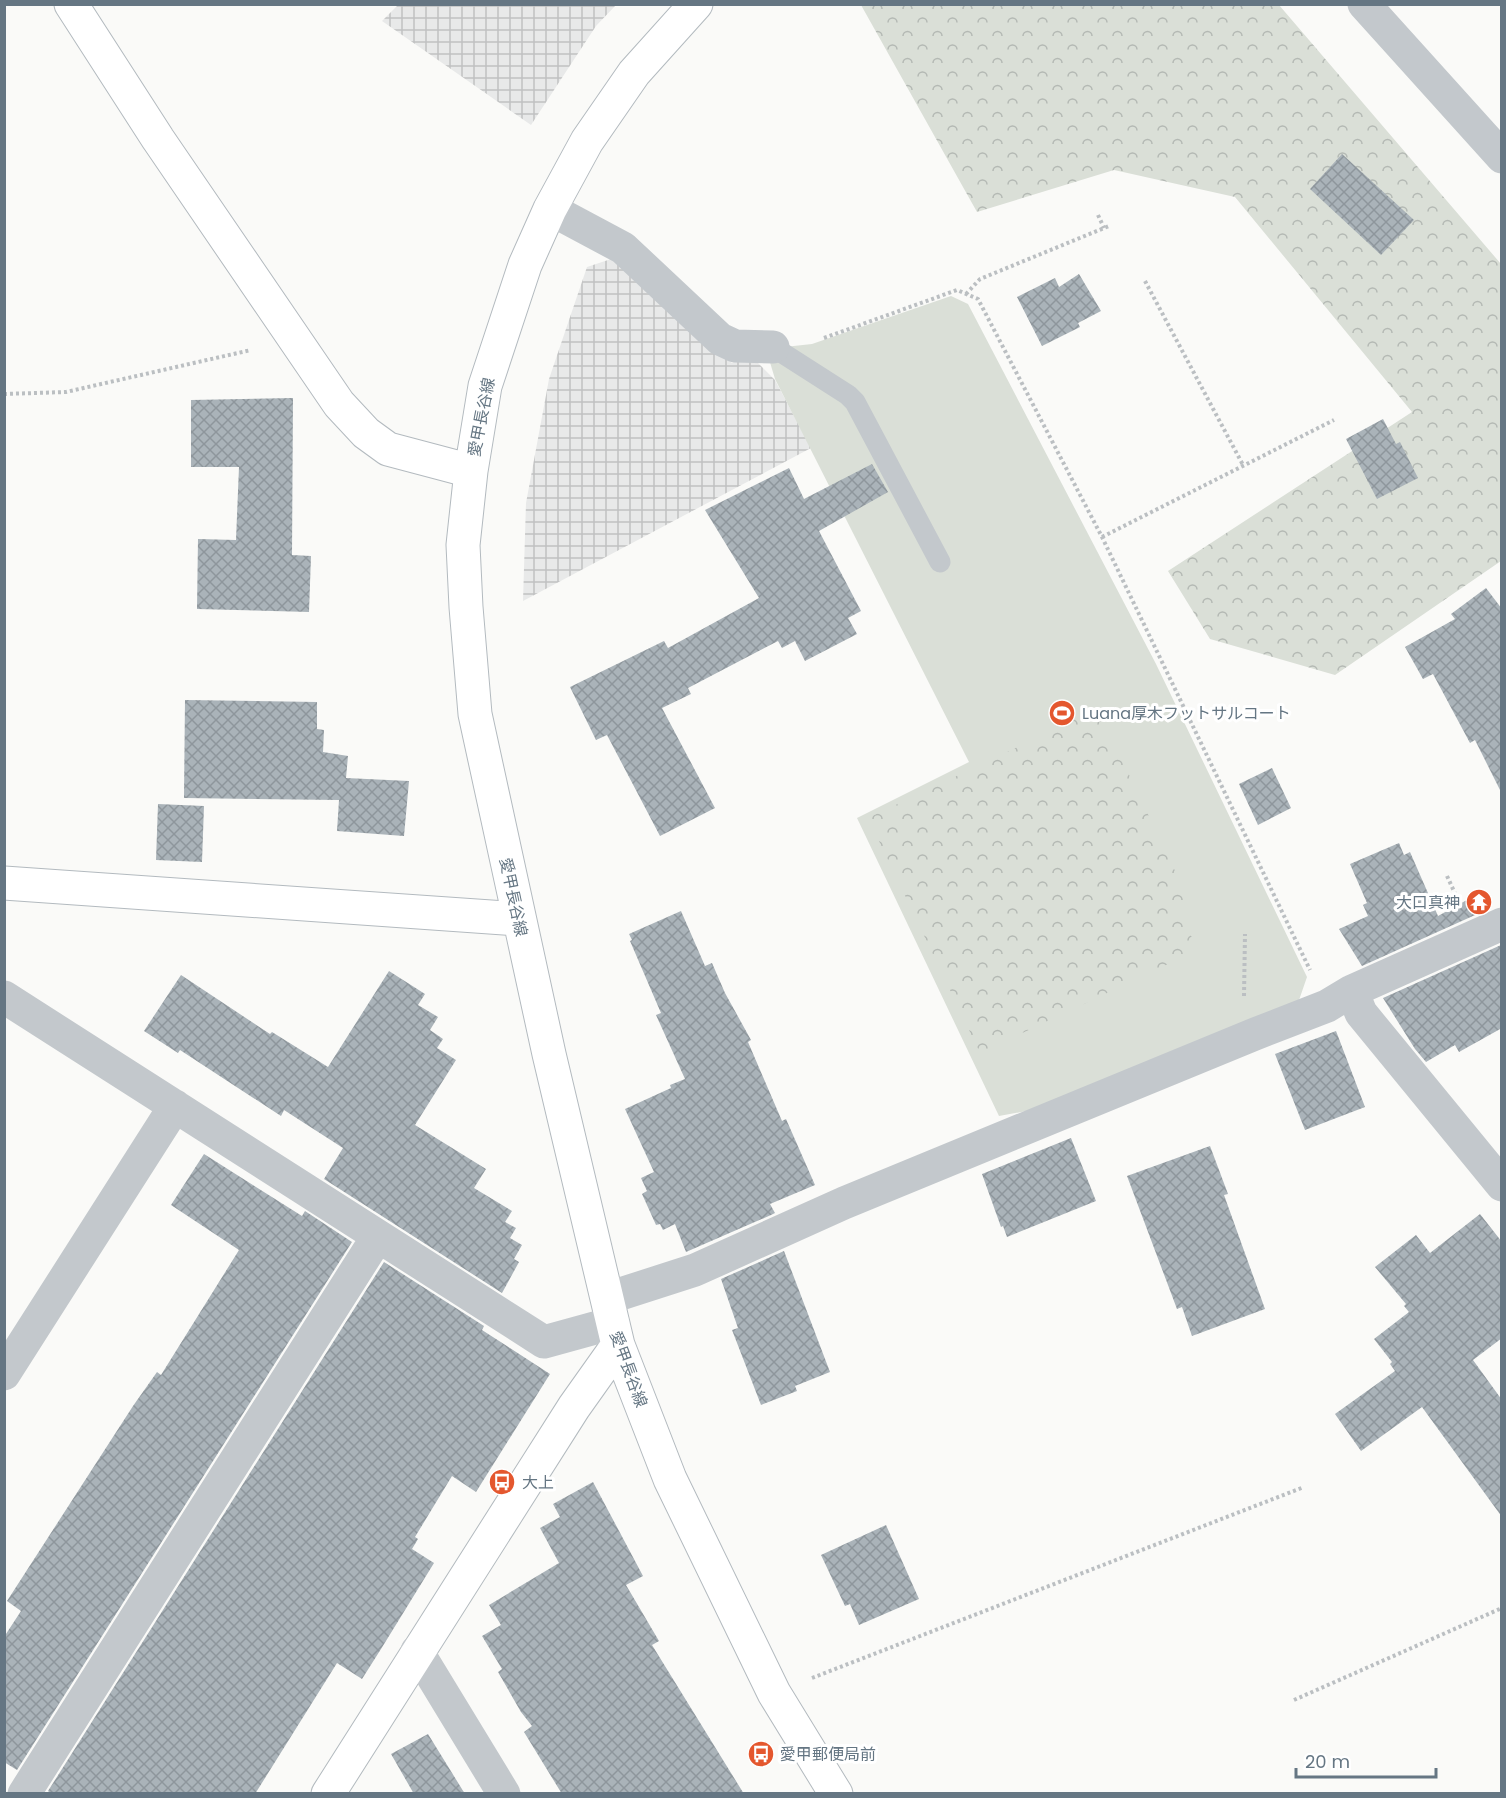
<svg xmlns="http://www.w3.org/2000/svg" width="1506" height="1798" font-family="Poppins,'Noto Sans JP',sans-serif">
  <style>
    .industrial { fill: url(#industrial-grid) }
    .green { fill: #dadfd7 }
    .forest { fill: url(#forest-crowns) }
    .building { fill: url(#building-cross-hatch) }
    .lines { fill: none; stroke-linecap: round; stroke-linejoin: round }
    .secondary-casing { stroke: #b3babf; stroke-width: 35 }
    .path { stroke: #bbbfc2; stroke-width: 4; stroke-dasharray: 3 3; stroke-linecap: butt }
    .lane { stroke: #c3c8cc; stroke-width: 21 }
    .street { stroke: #c3c8cc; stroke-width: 33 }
    .secondary { stroke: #fff; stroke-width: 33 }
    .labels { text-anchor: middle; stroke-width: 6; stroke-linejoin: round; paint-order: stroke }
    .street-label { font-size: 16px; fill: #657683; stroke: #fff }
    .poi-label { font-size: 16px; fill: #657683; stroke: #fff; text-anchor: start }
  </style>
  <defs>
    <pattern id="industrial-grid" width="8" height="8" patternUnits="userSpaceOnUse" patternTransform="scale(1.5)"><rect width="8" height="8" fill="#e8e9e9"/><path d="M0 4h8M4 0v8" fill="none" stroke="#c0c1c2"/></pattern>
    <pattern id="forest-crowns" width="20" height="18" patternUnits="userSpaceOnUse" patternTransform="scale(1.5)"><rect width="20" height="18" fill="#dadfd7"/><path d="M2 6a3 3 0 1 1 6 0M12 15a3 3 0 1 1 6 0" fill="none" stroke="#b4b9b4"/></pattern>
    <pattern id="building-cross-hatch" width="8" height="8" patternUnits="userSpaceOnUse" patternTransform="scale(1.5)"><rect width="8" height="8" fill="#aab3b9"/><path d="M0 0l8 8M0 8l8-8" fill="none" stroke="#8e969c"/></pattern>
  </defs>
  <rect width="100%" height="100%" fill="#fafaf8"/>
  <!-- industrial -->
  <path class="industrial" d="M398,5V4L616,5L596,26L531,125L382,21Z
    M614,258L732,363L745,350L775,380L811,448L523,601L526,503L549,379L587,267Z"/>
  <!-- green -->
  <path class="green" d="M951,296L968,304L1156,664L1307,977L1298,1003L1032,1110L999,1116L857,818L969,762L775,379L766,349L812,344Z"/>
  <!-- forest -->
  <path class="forest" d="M861,5H1279L1501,264V561L1335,675L1210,639L1168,571L1412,412L1235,197L1114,170L977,212Z
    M1100,714L1188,898L1176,905L1198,950L980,1053L868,818L1085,715Z"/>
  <!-- building -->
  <path class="building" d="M1342,154L1414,220L1381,255L1310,189Z
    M1079,274L1101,311L1078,323L1080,327L1042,346L1017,297L1055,278L1059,287Z
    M293,398L292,555L311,556L309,612L197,609L198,539L236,540L239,467H191V400Z
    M1383,419L1396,444L1400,442L1418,478L1377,499L1346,439Z
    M872,464L888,492L819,531L861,611L848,618L857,634L805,661L795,641L782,648L778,641L688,688L691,694L662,708L715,808L660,836L607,735L596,740L570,687L664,641L668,648L759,598L705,510L789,468L804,499Z
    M1486,588L1502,609V794L1475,740L1470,743L1433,674L1423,679L1405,647L1455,619L1451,614Z
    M185,700L317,702V729L324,730L323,752L348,756L346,778L409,781L404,836L337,831L339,800L184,798Z
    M1272,768L1291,808L1258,825L1239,784Z
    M158,804L204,806L202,862L156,860Z
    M1399,843L1404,855L1410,852L1438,916L1476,895L1484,911L1362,966L1339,929L1368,916L1363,905L1367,903L1350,864Z
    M681,911L705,966L712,963L725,993L751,1040L748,1042L782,1121L786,1119L815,1185L770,1204L775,1213L771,1215L686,1252L675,1224L663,1230L660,1224L656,1225L642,1194L647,1191L641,1178L654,1172L625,1109L671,1088L670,1085L685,1079L656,1015L661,1013L630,941L632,940L629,934Z
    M1501,945L1502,1028L1459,1052L1455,1045L1426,1062L1415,1049L1383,998Z
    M389,971L425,994L418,1005L438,1017L430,1030L443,1039L437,1048L456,1060L415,1125L486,1169L474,1188L512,1211L505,1222L516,1228L510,1238L522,1245L514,1259L519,1262L502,1293L324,1179L343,1148L284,1110L281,1116L180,1050L178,1053L144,1031L181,975L270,1034L272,1032L328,1067Z
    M1336,1031L1365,1107L1305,1130L1275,1054Z
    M1071,1138L1096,1201L1007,1237L1003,1226L1001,1227L982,1174Z
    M1210,1146L1228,1194L1224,1195L1265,1309L1192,1336L1182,1307L1177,1309L1127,1176Z
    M204,1154L302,1216L305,1211L352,1242L17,1770L4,1762V1637L21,1611L7,1601L133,1406L157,1372L161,1375L239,1250L171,1205Z
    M1480,1214L1502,1242V1338L1473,1360L1502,1400V1517L1422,1407L1361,1451L1335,1414L1395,1371L1390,1364L1392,1362L1374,1339L1409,1312L1404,1306L1406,1304L1375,1267L1416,1235L1430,1253Z
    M784,1251L830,1372L795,1386L797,1391L761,1405L732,1330L738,1328L721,1279Z
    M384,1262L484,1326L482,1330L550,1374L476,1492L452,1476L415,1537L418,1539L412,1549L434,1563L381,1649L362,1679L337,1663L255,1794H51L48,1791Z
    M593,1482L643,1576L626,1585L659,1641L652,1645L744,1794H562L524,1732L532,1726L521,1712L498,1672L502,1669L482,1636L501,1625L489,1605L559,1563L540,1528L560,1517L553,1504Z
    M886,1525L919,1599L859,1625L850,1604L845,1606L821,1555Z
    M428,1734L465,1794H414L391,1754Z"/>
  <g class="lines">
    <defs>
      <path id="secondary" d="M71,4L158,139L339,404L366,433L388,449L471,471
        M696,4L634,73L587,141L550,209L525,265L485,386L471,471L463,545L466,607L475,714L549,1054L618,1345L670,1479L774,1693L836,1794
        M4,883L519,919
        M328,1794L574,1407L618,1345"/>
    </defs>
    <!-- secondary casing -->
    <use href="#secondary" class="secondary-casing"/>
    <!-- path -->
    <path class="path" d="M1098,215L1104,228
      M1145,281L1243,465
      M966,294L980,279L1109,226
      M824,338L957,290L978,299L1102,537L1310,970
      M4,394L66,392L251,350
      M1102,537L1334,420
      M1447,876L1458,900
      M1244,996L1245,934
      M812,1678L1304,1487
      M1294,1700L1502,1608"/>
    <!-- lane -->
    <path class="lane" d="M773,347L848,395L855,402L940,562"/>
    <!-- street -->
    <path class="street" d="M1364,4L1502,157
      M550,209L623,248L720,339L735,346L773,347
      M1352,991L1361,1013L1502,1185
      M4,997L544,1342L613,1323
      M608,1298L695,1270L844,1203L1255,1034L1327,1006L1352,991L1502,924
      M4,1374L175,1106
      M417,1651L504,1794
      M24,1794L378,1236"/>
    <!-- secondary -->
    <use href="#secondary" class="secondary"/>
  </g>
  <!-- icons -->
  <defs>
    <symbol id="stadium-disc" viewBox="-11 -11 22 22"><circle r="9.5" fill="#e4572e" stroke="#fff"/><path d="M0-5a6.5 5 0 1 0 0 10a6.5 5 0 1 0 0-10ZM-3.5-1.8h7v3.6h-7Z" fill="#fff"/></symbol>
    <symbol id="temple-disc" viewBox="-11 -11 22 22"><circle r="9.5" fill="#e4572e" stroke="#fff"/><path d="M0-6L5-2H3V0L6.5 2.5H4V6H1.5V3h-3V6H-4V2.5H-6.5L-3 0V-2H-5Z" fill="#fff"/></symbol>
    <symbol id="bus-disc" viewBox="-11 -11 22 22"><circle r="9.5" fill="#e4572e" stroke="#fff"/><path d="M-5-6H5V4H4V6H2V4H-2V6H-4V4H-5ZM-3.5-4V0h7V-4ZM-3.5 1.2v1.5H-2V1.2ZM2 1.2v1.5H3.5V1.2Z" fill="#fff"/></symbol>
  </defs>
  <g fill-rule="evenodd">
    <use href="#stadium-disc" x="1047" y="698" width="30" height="30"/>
    <use href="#temple-disc" x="1464" y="887" width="30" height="30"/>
    <use href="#bus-disc" x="487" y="1467" width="30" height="30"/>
    <use href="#bus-disc" x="746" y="1739" width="30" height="30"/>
  </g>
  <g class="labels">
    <!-- street labels -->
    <g class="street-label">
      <text transform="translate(481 417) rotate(-79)" y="6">愛甲長谷線</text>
      <text transform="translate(514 897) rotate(78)" y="6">愛甲長谷線</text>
      <text transform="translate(629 1369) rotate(70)" y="6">愛甲長谷線</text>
    </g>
    <!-- poi labels -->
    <g class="poi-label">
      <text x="1082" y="719">Luana厚木フットサルコート</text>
      <text x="1460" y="908" text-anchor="end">大口真神</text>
      <text x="522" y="1488">大上</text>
      <text x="780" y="1760">愛甲郵便局前</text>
    </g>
  </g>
  <!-- border -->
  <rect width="1506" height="1798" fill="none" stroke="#657683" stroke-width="12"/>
  <!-- scale -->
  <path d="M1296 1768v9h140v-9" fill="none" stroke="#657683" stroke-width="3"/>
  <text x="1305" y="1768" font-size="18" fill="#657683" stroke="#ffffff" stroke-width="4.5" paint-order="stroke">20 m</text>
</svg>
